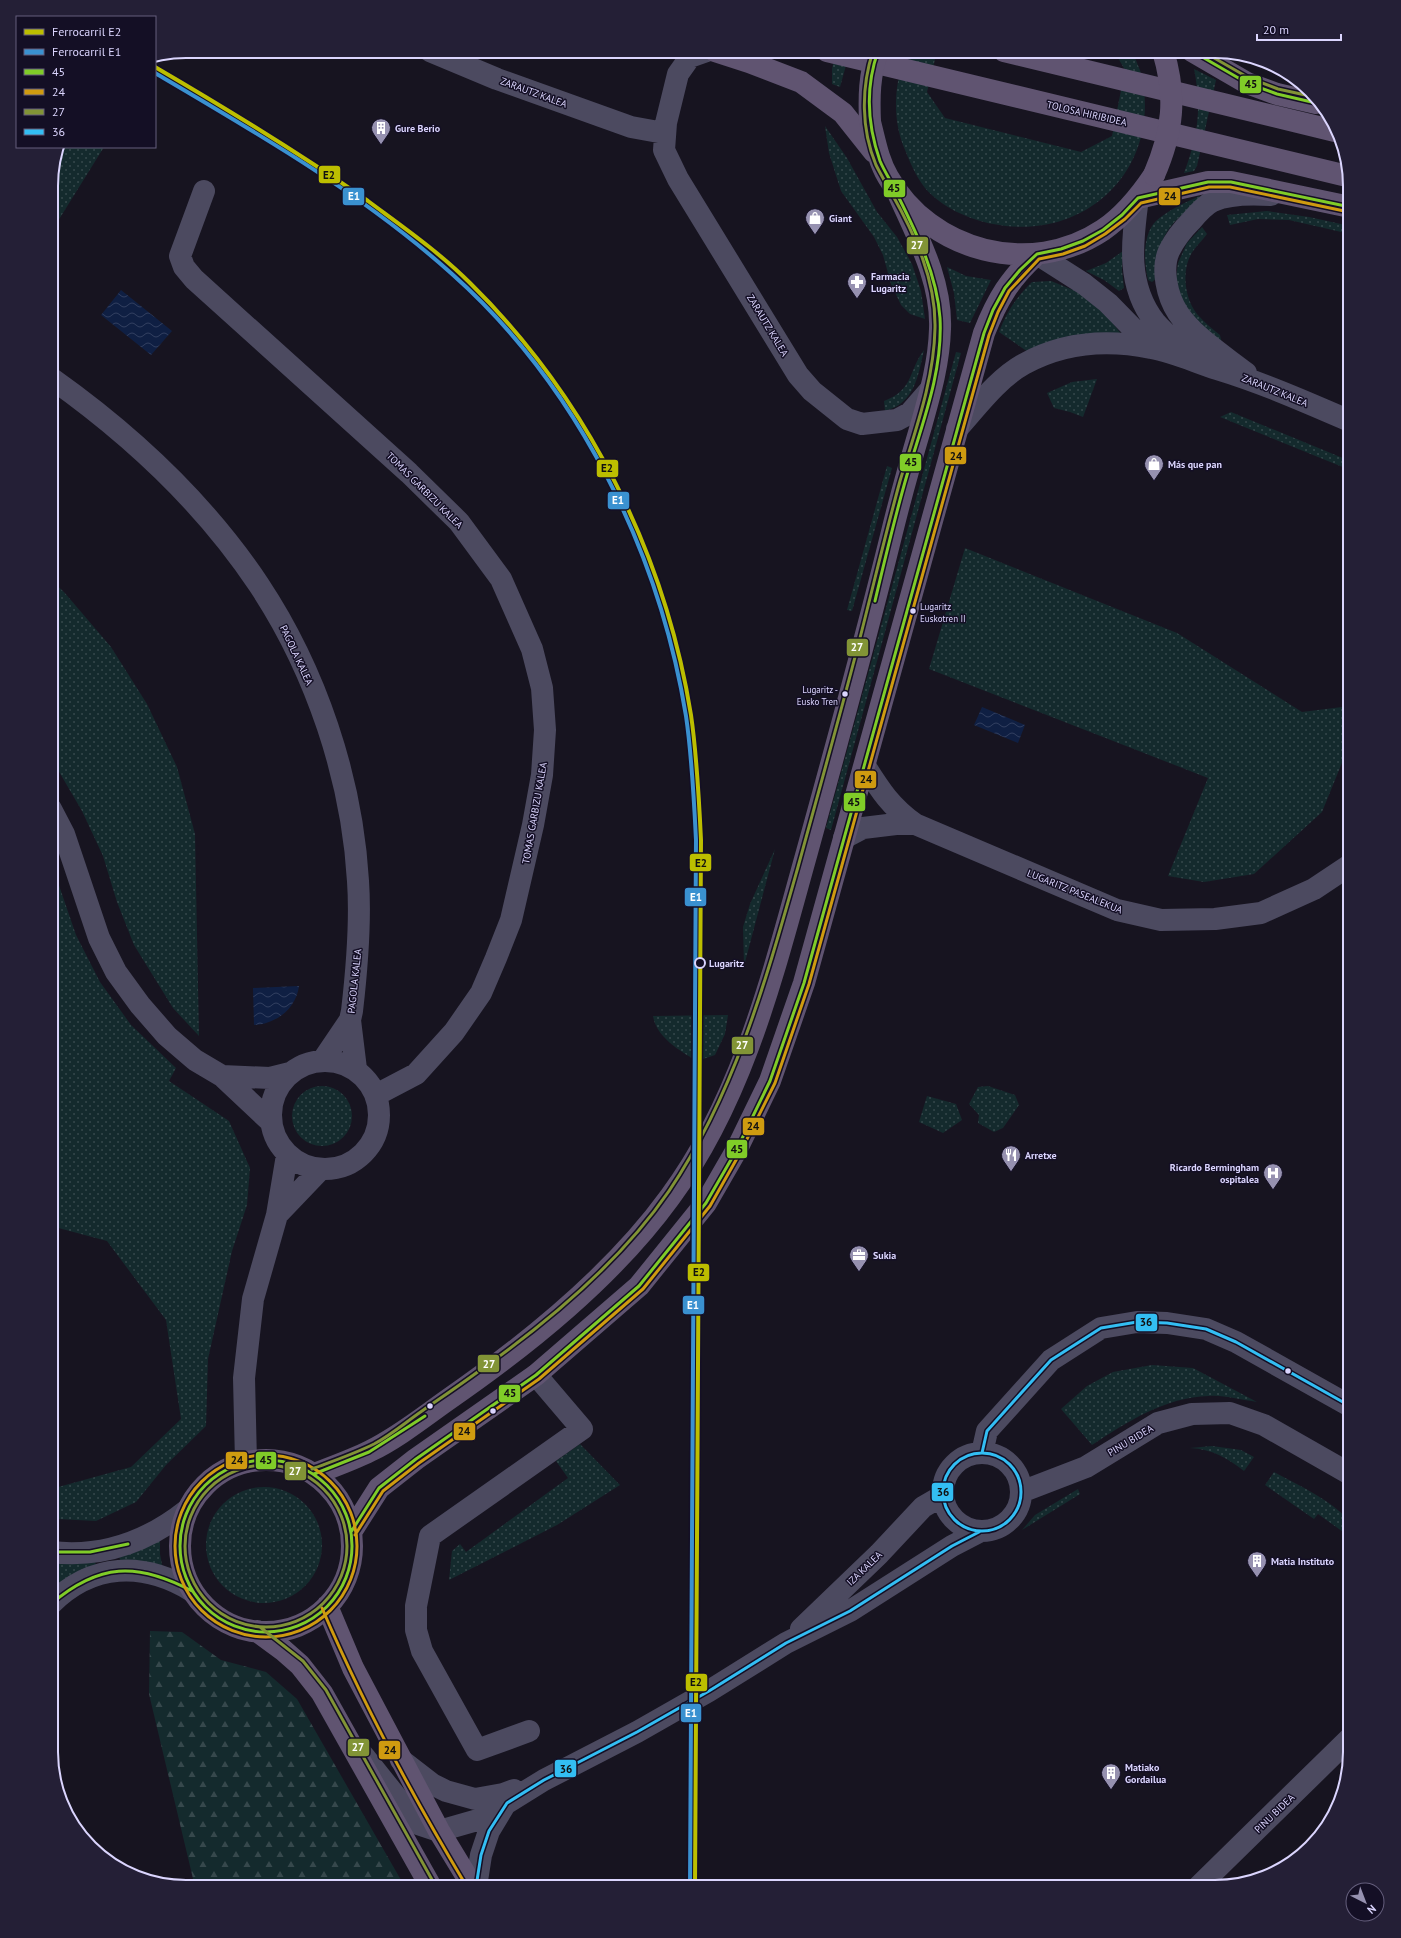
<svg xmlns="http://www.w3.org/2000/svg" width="1401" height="1938" font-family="'PT Sans',sans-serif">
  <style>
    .grass { fill: url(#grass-dots) }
    .forest { fill: url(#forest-firs) }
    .water { fill: url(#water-waves) }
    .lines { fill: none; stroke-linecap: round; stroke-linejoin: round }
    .minor { stroke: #4c4a60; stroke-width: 22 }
    .major { stroke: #605471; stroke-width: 22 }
    .major-bridge { stroke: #605471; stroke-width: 22 }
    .bus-1-casing { stroke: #140f25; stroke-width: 6 }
    .bus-2-casing { stroke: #140f25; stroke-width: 6 }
    .bus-3-casing { stroke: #140f25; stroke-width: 6 }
    .bus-4-casing { stroke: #140f25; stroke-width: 6 }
    .bus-1 { stroke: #80cc28; stroke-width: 3 }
    .bus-2 { stroke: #cf9b10; stroke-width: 3 }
    .bus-3 { stroke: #829436; stroke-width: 3 }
    .bus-4 { stroke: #33bef3; stroke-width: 3 }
    .rail-1-casing { stroke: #140f25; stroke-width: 7 }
    .rail-2-casing { stroke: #140f25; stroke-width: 7 }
    .rail-1 { stroke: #bcbe00; stroke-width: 4 }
    .rail-2 { stroke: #3a91d0; stroke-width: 4 }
    .bus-dot { fill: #dbd5fe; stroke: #140f25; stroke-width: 1.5 }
    .stop-dot { fill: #140f25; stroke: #dbd5fe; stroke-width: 2 }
    .labels { text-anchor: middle; stroke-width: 3; stroke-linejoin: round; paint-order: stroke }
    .bus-label { font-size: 9px; fill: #dbd5fe; stroke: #140f25; text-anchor: start }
    .street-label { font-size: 10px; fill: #dbd5fe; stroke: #140f25 }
    .poi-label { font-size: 10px; font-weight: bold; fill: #dbd5fe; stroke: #140f25; text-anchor: start }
    .stop-label { font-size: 10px; font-weight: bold; fill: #dbd5fe; stroke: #140f25; text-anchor: start }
    .rim { fill: none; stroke: #dbd5fe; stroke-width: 2 }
    .line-badge { stroke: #140f25; stroke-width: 1.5 }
    .badge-label { font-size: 11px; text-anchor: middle; font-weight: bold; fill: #fff }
    .pale-badge-label { font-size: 11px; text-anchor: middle; font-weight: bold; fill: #111 }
  </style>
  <defs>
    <pattern id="grass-dots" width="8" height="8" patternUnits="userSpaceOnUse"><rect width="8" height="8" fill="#142a2d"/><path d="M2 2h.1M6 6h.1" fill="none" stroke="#36484c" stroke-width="1.8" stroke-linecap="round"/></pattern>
    <pattern id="forest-firs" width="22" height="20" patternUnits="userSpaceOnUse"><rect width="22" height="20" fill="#142a2d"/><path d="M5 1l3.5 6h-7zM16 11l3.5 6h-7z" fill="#36484c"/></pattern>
    <pattern id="water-waves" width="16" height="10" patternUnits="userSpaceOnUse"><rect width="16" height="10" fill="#0f1f43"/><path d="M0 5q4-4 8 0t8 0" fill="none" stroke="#313f5f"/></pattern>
  </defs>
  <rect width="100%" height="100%" fill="#171420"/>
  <!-- grass -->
  <path class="grass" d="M836,51H850L840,87L832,84V69Z
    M908,51H937L927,92L945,118L1081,152L1112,136L1125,70L1114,51H1132C1135,59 1140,68 1142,77C1161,170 1085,242 993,224C970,220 941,207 925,188C915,175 909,160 903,145C892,115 894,80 908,51Z
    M1194,69L1216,80L1197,166L1194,171L1184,173C1198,136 1202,108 1194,69Z
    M825,126L847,158L877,212L897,237L912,264L921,291L925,319L910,314L901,305L891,284L883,255L874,237L841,191L829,153Z
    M60,147H104L58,221L51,218V177Z
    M1199,196L1203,198C1168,224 1158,235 1156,279L1152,282L1148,280C1144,263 1142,235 1156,221C1168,210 1185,203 1199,196Z
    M1267,211L1309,217L1350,226V234L1289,220L1258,219L1230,225L1227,215Z
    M1202,227L1207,234C1203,240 1197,245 1193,251C1181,268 1184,298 1197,314C1204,322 1212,329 1220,335L1222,344L1196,326L1175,285L1178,263L1187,243Z
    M1123,251L1122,270L1124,288L1119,291L1104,280L1086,271L1106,263Z
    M947,267L966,276L991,280L970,323L957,320L954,293Z
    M1051,281L1078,292L1105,313L1122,335L1028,352L999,332C1007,312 1016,297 1032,282Z
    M924,350C918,376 915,403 885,411L884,401C914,390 908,371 924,350Z
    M956,352L961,353L831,830L826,828Z
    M1097,379L1083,417L1070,412L1054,408L1047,393L1072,382Z
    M1231,412L1350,461V470L1220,417Z
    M887,466L892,468L852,611L847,610Z
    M965,548L1177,633L1302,712L1350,706V743L1322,812L1254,874L1204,882L1168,876L1208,778L929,669Z
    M51,580L64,592L111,647L147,704L177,767L195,834L199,1036L173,1008L134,945L117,902L103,856L82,811L51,758Z
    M775,849L744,966L743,927L750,904Z
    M51,862L76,935L100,982L131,1025L176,1068L169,1081L229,1121L250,1168L247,1205L232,1251L208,1359L206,1426L166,1465L136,1502L96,1521L57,1519L51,1514V1489L131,1467L181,1419L166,1320L107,1241L51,1226Z
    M728,1015L725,1034L715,1055L697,1061C680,1051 656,1037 653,1016Z
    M988,1086L1015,1095L1019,1105L1003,1128L994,1132L978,1123L979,1115L969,1104L978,1087Z
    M292 1116a30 30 0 1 1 60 0a30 30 0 1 1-60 0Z
    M927,1096L956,1104L962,1120L943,1133L919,1122Z
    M1152,1365L1193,1368L1257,1402C1242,1400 1224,1395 1209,1396C1165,1397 1127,1422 1092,1445L1061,1409L1087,1386L1113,1372Z
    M580,1444L620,1485L557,1525L449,1580L452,1551L460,1544L466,1552L568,1478L556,1461Z
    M1212,1446L1241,1450L1254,1457L1244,1471C1227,1458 1212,1449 1190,1448Z
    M1274,1472C1300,1486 1329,1499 1350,1521V1546L1342,1541L1346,1534L1318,1514L1314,1519L1265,1485Z
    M206 1545a58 58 0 1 1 116 0a58 58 0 1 1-116 0Z
    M1078,1489L1080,1494L1022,1530L1035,1515Z
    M160,1535V1554L163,1570L121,1563L119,1556Z
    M51,1556L95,1560L96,1567L55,1594L51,1570Z"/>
  <!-- forest -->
  <path class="forest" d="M150,1631L182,1632L221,1660L266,1672L297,1699L405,1887H195L149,1694Z"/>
  <!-- water -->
  <path class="water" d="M121,290L172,331L151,355L101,315Z
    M982,707L1025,725L1018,743L974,725Z
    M299,986C296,1009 276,1024 254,1025L253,988Z"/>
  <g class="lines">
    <!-- minor -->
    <path class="minor" d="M430,51L497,79L631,127L664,133
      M707,51L690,57L678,74L666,123L664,150L678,179L798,375L812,391L847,419L862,424L897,420L910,413L930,390
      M204,191L180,256L184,267L194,279L409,473L459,522L501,579L532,649L542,688L545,730L542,775L533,825L511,920L496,958L481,993L454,1032L416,1074L376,1095
      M1138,198C1132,242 1126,285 1155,322C1166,335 1181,346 1193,358
      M1037,254L1084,284L1108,303L1152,348
      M1246,373C1223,355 1194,337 1178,313C1167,296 1161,269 1169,251C1175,239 1182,230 1191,221C1197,214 1205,205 1213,201C1228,194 1255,194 1271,195
      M51,378C130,434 205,504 259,585C316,671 352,778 358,881C361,924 357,968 352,1011L350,1020L323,1060
      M957,429C977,407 997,379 1024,364C1064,342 1107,339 1151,348C1174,352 1195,362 1217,369C1263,383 1306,402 1350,421
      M865,766C880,790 891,807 915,824L1117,910L1161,920L1215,919L1261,913L1314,889L1350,865
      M51,809L64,834L99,938L116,972L140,1005L167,1036L195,1060L222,1076L271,1122
      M844,838L863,828L896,824H915
      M350,1020L356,1069
      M271 1115a54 54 0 1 1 108 0a54 54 0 1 1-108 0Z
      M222,1076L270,1078L290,1073
      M277,1215L320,1170
      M943 1492a39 39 0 1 1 78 0a39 39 0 1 1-78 0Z
      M982,1453L987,1431L1051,1360L1101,1328L1137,1322L1167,1323L1206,1329L1236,1342L1350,1406
      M246,1462L244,1378L253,1299L277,1215L287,1155
      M1021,1492L1086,1467L1158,1423L1192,1414L1230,1413L1264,1425L1350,1474
      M51,1552C102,1558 148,1541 187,1510
      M51,1604C92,1563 143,1561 192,1591
      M801,1629L879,1554L923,1507L942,1496
      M529,1731L477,1750L422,1651L416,1630V1606L430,1536L582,1429L536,1375
      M363,1755L418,1824L439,1831L481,1819L544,1780L637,1732L709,1691L786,1643L850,1611L952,1546L979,1532
      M401,1760L432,1784L446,1791L475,1799L503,1794L514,1790
      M476,1887L481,1855L489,1831L504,1806
      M1198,1887L1350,1738"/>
    <!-- major -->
    <path class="major" d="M715,51L749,62L801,82L843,113L874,152
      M827,51L1347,176
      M1004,51L1335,131
      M1192,51L1247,83L1277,94L1316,103
      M870,122C875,141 878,160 888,177C930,252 1031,278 1103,230C1125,215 1140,196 1154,175
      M1138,198L1208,182H1231L1350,207
      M180 1546a86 86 0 1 1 172 0a86 86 0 1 1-172 0Z
      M314,1474C332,1467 352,1460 370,1451C397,1438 422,1418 446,1401C527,1345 612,1277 670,1197C744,1097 774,970 807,852C836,747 865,642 891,536C900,499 910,463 921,426C930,394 939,363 940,329C942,281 917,236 898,193
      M351,1532L379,1488L416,1459L536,1375L639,1286L706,1203L736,1151L770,1081L804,983L984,333C997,300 1010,278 1037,254
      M327,1606L353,1668L439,1831L473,1887
      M257,1631L283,1650L300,1665L322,1693L431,1887"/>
    <!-- major-bridge -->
    <path class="major-bridge" d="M870,122C869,98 869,74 878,51
      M1154,175C1173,131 1177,97 1163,51"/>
    <defs>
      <path id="bus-1" d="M1192,51L1247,83L1277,94L1316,103
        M875,601C885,559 895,516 907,475C922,424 943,372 940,318C937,275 917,234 898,196C893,184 885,173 880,161C867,124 865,88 878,51
        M180 1546a86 86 0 1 1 172 0a86 86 0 1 1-172 0Z
        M314,1474L369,1452L425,1416
        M351,1532L379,1488L416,1459L536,1375L639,1286L706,1203L736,1151L770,1081L804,983L984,333L993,310L1005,288L1020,270L1037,254L1061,249L1083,241L1103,230L1122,215L1138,198L1208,182H1231L1350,207
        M51,1552H90L128,1544
        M51,1604C99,1563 137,1562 192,1591"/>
      <path id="bus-2" d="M175 1546a91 91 0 1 1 182 0a91 91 0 1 1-182 0Z
        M355,1535L383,1491L419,1463L539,1379L643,1289L710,1206L740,1153L775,1083L809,984L989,335L998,312L1009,291L1039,259L1063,254L1085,246L1105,234L1125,219L1141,203L1209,187H1230L1349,212
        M322,1608C363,1704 413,1797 467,1887"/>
      <path id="bus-3" d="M1202,51L1249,78L1278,89L1310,96
        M185 1546a81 81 0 1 1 162 0a81 81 0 1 1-162 0Z
        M312,1469C333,1461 354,1454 374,1444C391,1435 406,1422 422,1411C442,1397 463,1383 483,1368C552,1319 621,1261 669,1191C735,1093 766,980 798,867C819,790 841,712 861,634C874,583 886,532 900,481C915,431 934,381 935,328C936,280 915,235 892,194C887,185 881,175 876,165C861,129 861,88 873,51
        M260,1627L303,1661L326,1690L435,1885"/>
      <path id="bus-4" d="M943 1492a39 39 0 1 1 78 0a39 39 0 1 1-78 0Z
        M982,1453L987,1431L1051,1360L1101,1328L1137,1322L1167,1323L1206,1329L1236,1342L1350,1406
        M476,1887L481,1855L489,1831L507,1803L544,1780L637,1732L709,1691L786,1643L850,1611L952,1546L979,1532"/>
    </defs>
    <!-- bus-1 casing -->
    <use href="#bus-1" class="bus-1-casing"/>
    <!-- bus-2 casing -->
    <use href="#bus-2" class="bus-2-casing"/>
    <!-- bus-3 casing -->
    <use href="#bus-3" class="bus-3-casing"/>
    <!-- bus-4 casing -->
    <use href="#bus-4" class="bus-4-casing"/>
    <!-- bus-1 -->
    <use href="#bus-1" class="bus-1"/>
    <!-- bus-2 -->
    <use href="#bus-2" class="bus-2"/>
    <!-- bus-3 -->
    <use href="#bus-3" class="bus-3"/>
    <!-- bus-4 -->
    <use href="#bus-4" class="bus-4"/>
    <defs>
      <path id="rail-1" d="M155,67C227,109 299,153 368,201C403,227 439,252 470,283C587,398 665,553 691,715C697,756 699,798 701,840L695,1887"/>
      <path id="rail-2" d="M155,73C257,133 363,194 452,274C578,386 659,551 686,716C692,757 694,799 696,840L690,1887"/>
    </defs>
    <!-- rail-1 casing -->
    <use href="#rail-1" class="rail-1-casing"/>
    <!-- rail-2 casing -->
    <use href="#rail-2" class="rail-2-casing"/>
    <!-- rail-1 -->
    <use href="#rail-1" class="rail-1"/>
    <!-- rail-2 -->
    <use href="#rail-2" class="rail-2"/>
  </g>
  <!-- icons -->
  <defs>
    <symbol id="building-pin" viewBox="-11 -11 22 30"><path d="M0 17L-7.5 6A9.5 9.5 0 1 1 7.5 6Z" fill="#9691b0" stroke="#140f25"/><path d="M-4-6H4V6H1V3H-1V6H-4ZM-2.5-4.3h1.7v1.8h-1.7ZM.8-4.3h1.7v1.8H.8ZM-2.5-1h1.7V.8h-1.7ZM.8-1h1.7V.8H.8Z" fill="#fff"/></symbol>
    <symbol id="shop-pin" viewBox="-11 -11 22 30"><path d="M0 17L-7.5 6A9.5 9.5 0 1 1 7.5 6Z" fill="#9691b0" stroke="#140f25"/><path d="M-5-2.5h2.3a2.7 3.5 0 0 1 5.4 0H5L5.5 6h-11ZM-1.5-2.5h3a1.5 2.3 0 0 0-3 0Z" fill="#fff"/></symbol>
    <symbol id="pharmacy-pin" viewBox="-11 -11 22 30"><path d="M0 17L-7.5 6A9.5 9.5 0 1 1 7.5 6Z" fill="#9691b0" stroke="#140f25"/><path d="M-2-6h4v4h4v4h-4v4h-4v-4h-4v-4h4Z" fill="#fff"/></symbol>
    <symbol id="restaurant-pin" viewBox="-11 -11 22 30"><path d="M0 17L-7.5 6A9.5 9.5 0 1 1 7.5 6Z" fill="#9691b0" stroke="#140f25"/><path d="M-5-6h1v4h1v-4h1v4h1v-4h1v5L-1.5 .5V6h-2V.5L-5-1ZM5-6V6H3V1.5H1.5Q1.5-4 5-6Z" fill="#fff"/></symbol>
    <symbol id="hospital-pin" viewBox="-11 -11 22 30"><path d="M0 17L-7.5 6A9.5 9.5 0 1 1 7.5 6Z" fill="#9691b0" stroke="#140f25"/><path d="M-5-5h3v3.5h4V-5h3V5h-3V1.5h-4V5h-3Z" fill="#fff"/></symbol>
    <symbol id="office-pin" viewBox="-11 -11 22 30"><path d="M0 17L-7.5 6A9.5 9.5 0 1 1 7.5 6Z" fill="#9691b0" stroke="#140f25"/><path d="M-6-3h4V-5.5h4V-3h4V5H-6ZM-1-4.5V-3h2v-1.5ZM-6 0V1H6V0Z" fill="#fff"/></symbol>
  </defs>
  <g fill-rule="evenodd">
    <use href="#building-pin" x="370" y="117" width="22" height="30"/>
    <use href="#shop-pin" x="804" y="207" width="22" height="30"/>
    <use href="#pharmacy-pin" x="846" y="271" width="22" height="30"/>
    <use href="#shop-pin" x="1143" y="453" width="22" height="30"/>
    <use href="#restaurant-pin" x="1000" y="1144" width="22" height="30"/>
    <use href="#hospital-pin" x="1262" y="1162" width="22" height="30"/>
    <use href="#office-pin" x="848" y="1244" width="22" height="30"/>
    <use href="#building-pin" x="1246" y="1550" width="22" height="30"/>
    <use href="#building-pin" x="1100" y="1762" width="22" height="30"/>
  </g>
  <!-- markers -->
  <g class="bus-dot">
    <circle cx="913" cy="611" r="3.5"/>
    <circle cx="845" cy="694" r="3.5"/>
    <circle cx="1288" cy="1371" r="3.5"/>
    <circle cx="430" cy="1406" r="3.5"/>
    <circle cx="493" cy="1411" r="3.5"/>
  </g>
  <circle class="stop-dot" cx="700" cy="963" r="5"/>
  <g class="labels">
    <!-- bus labels -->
    <g class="bus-label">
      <text x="920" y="610">Lugaritz<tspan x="920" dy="12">Euskotren II</tspan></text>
      <text x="838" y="693" text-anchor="end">Lugaritz -<tspan x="838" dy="12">Eusko Tren</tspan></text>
    </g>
    <!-- street labels -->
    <g class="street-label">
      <text transform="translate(534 92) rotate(20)" y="4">ZARAUTZ KALEA</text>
      <text transform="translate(1087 113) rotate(13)" y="4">TOLOSA HIRIBIDEA</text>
      <text transform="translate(768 325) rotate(59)" y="4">ZARAUTZ KALEA</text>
      <text transform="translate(1275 390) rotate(22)" y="4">ZARAUTZ KALEA</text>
      <text transform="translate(425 490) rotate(45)" y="4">TOMAS GARBIZU KALEA</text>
      <text transform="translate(297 655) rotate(65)" y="4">PAGOLA KALEA</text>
      <text transform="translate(534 813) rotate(-80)" y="4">TOMAS GARBIZU KALEA</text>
      <text transform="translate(1075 891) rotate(22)" y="4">LUGARITZ PASEALEKUA</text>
      <text transform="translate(354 981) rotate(-84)" y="4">PAGOLA KALEA</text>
      <text transform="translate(1130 1440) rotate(-31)" y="4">PINU BIDEA</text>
      <text transform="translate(864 1568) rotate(-44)" y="4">IZA KALEA</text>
      <text transform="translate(1274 1813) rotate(-44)" y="4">PINU BIDEA</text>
    </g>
    <!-- poi labels -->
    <g class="poi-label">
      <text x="395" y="132">Gure Berio</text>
      <text x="829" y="222">Giant</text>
      <text x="871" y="280">Farmacia<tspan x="871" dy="12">Lugaritz</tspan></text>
      <text x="1168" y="468">Más que pan</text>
      <text x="1025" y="1159">Arretxe</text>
      <text x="1259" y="1171" text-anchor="end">Ricardo Bermingham<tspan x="1259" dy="12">ospitalea</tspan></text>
      <text x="873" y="1259">Sukia</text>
      <text x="1271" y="1565">Matia Instituto</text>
      <text x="1125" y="1771">Matiako<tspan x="1125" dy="12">Gordailua</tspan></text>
    </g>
    <!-- stop labels -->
    <g class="stop-label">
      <text x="709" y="967">Lugaritz</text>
    </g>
  </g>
  <!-- crop -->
  <path d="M0 0H1401V1938H0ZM186 58H1215A128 128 0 0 1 1343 186V1752A128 128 0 0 1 1215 1880H186A128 128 0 0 1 58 1752V186A128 128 0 0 1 186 58Z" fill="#241f36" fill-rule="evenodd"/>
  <path class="rim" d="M186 58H1215A128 128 0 0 1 1343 186V1752A128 128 0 0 1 1215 1880H186A128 128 0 0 1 58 1752V186A128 128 0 0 1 186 58Z"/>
  <g class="line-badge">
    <rect x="1239" y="75" width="23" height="19" rx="4" fill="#80cc28"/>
    <rect x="318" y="165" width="23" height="19" rx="4" fill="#bcbe00"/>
    <rect x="883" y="179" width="23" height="19" rx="4" fill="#80cc28"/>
    <rect x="1158" y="187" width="23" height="19" rx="4" fill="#cf9b10"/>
    <rect x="342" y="187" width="23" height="19" rx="4" fill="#3a91d0"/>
    <rect x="906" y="236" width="23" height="19" rx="4" fill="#829436"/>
    <rect x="944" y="446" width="23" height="19" rx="4" fill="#cf9b10"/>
    <rect x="899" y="453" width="23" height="19" rx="4" fill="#80cc28"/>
    <rect x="596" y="459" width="23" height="19" rx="4" fill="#bcbe00"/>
    <rect x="607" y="491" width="23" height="19" rx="4" fill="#3a91d0"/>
    <rect x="846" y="638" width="23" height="19" rx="4" fill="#829436"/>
    <rect x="854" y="770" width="23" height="19" rx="4" fill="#cf9b10"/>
    <rect x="843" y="792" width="23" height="20" rx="4" fill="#80cc28"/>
    <rect x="689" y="853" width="23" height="19" rx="4" fill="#bcbe00"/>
    <rect x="684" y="887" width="23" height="20" rx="4" fill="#3a91d0"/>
    <rect x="731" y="1036" width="23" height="19" rx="4" fill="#829436"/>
    <rect x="742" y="1117" width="23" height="19" rx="4" fill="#cf9b10"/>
    <rect x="726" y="1139" width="22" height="20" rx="4" fill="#80cc28"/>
    <rect x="687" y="1263" width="23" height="19" rx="4" fill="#bcbe00"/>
    <rect x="682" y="1295" width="23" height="20" rx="4" fill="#3a91d0"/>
    <rect x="1135" y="1313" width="23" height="19" rx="4" fill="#33bef3"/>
    <rect x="477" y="1354" width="23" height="19" rx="4" fill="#829436"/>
    <rect x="498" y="1384" width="23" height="19" rx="4" fill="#80cc28"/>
    <rect x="453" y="1422" width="23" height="19" rx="4" fill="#cf9b10"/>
    <rect x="255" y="1451" width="22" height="19" rx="4" fill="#80cc28"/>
    <rect x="225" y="1451" width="23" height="19" rx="4" fill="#cf9b10"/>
    <rect x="284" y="1461" width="23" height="20" rx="4" fill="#829436"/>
    <rect x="931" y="1482" width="23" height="20" rx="4" fill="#33bef3"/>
    <rect x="685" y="1673" width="23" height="19" rx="4" fill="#bcbe00"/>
    <rect x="680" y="1703" width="22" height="20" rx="4" fill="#3a91d0"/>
    <rect x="347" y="1738" width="23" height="19" rx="4" fill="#829436"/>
    <rect x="378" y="1740" width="23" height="20" rx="4" fill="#cf9b10"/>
    <rect x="554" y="1759" width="23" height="19" rx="4" fill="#33bef3"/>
  </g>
  <g class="badge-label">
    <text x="354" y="200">E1</text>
    <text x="917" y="249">27</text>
    <text x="618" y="504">E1</text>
    <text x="857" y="651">27</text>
    <text x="696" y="901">E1</text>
    <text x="742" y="1049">27</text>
    <text x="693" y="1309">E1</text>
    <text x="489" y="1368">27</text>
    <text x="295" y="1475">27</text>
    <text x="691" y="1717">E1</text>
    <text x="358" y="1751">27</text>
  </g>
  <g class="pale-badge-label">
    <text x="1251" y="88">45</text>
    <text x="329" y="179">E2</text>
    <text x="894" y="192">45</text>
    <text x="1170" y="200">24</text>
    <text x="956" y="460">24</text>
    <text x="911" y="466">45</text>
    <text x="607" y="472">E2</text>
    <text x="866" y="783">24</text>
    <text x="854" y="806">45</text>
    <text x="701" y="867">E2</text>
    <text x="753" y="1130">24</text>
    <text x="737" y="1153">45</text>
    <text x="699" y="1276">E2</text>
    <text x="1146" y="1326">36</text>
    <text x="510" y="1397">45</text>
    <text x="464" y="1435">24</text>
    <text x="266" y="1464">45</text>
    <text x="237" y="1464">24</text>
    <text x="943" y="1496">36</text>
    <text x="696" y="1686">E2</text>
    <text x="390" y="1754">24</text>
    <text x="566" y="1773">36</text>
  </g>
  <!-- legend -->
  <rect x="16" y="16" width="140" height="132" fill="#140f25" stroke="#645e7c"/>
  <rect x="24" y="29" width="20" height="6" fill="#bcbe00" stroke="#645e7c"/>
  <text x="52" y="36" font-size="12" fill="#dbd5fe">Ferrocarril E2</text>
  <rect x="24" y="49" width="20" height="6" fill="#3a91d0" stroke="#645e7c"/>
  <text x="52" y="56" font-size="12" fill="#dbd5fe">Ferrocarril E1</text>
  <rect x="24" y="69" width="20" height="6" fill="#80cc28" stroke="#645e7c"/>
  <text x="52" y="76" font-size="12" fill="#dbd5fe">45</text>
  <rect x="24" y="89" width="20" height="6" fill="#cf9b10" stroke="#645e7c"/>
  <text x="52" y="96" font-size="12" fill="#dbd5fe">24</text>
  <rect x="24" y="109" width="20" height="6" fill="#829436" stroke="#645e7c"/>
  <text x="52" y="116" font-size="12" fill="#dbd5fe">27</text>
  <rect x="24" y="129" width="20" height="6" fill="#33bef3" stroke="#645e7c"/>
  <text x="52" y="136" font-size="12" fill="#dbd5fe">36</text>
  <!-- north arrow -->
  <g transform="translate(1365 1902) rotate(138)"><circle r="19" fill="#140f25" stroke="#645e7c"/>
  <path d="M0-3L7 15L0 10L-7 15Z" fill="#9691b0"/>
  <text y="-6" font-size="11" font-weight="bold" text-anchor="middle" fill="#dbd5fe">N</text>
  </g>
  <!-- scale -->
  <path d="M1257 34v6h84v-6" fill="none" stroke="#dbd5fe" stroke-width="2"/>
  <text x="1263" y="34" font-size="12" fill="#dbd5fe" stroke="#140f25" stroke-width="3" paint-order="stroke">20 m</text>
</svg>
